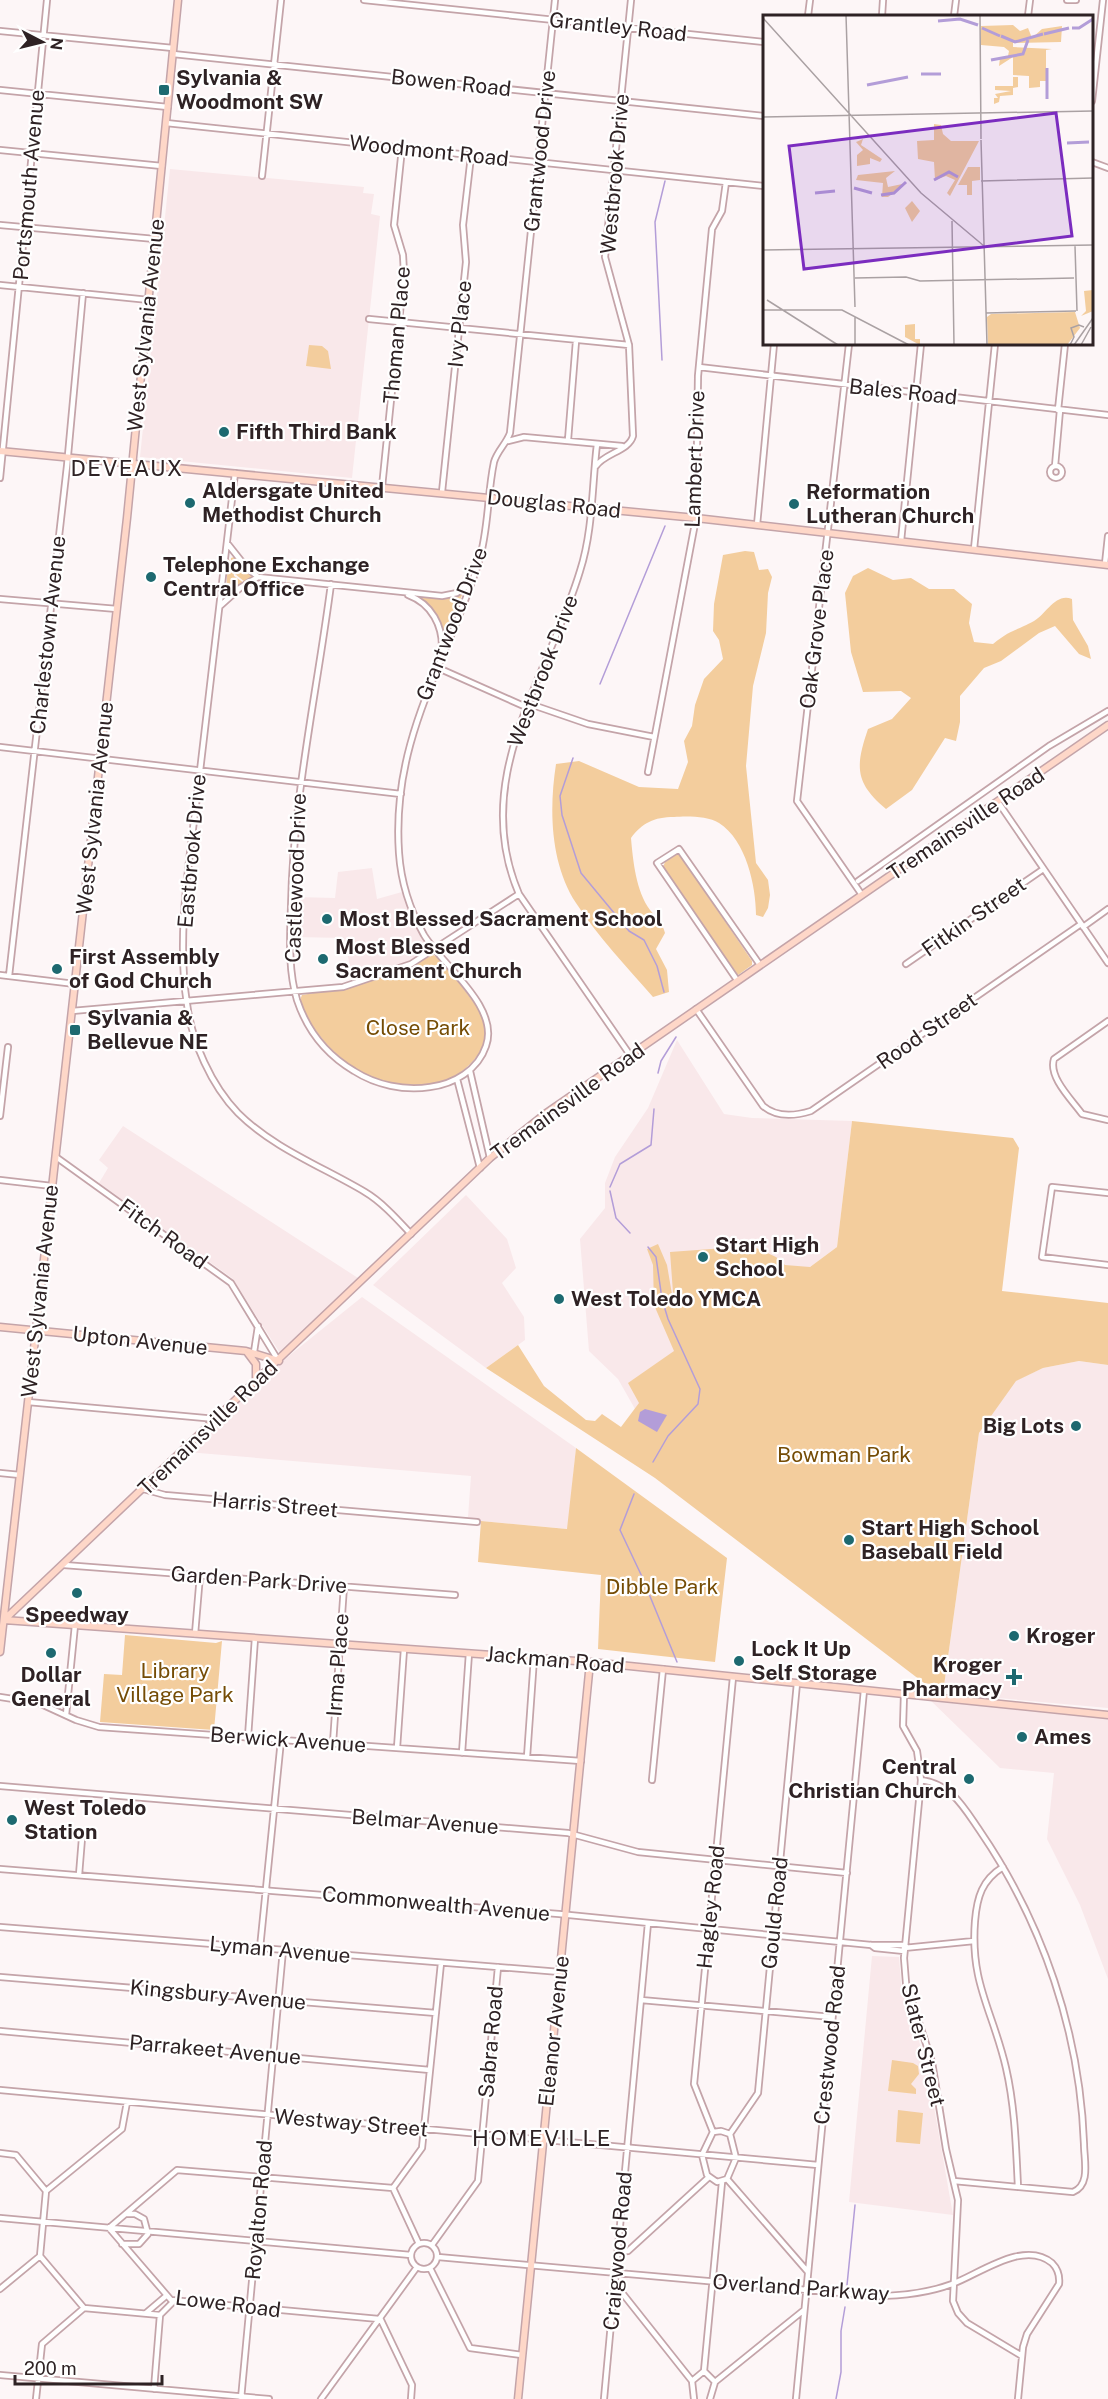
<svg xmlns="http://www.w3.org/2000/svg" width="1108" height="2399" font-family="'Public Sans',sans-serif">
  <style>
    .built { fill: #f9e8ea }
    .green { fill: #f3cd9d }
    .water { fill: #b39dd8 }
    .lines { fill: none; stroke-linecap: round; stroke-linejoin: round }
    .stream { stroke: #b39dd8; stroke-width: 1.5 }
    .street-casing { stroke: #c4a4a9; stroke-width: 8 }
    .secondary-casing { stroke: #c4a4a9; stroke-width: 9 }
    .street { stroke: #fff; stroke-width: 4.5 }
    .secondary { stroke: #fed7c8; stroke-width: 6 }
    .poi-dot { fill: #1d6970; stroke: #fff; stroke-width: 2 }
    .labels { text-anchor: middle; stroke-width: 4.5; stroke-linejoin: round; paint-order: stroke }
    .street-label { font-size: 21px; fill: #2e2224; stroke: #fff }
    .poi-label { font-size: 21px; font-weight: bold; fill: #2e2224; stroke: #fff; text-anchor: start }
    .park-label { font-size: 21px; fill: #754c05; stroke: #fff }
    .neighbourhood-label { font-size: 22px; letter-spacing: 1.5px; fill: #2e2224; stroke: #fff }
    .inset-river { fill: none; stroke: #b39dd8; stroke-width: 3 }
    .inset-road { fill: none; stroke: #aaa1a3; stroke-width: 1.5 }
    .view { fill: #7b2cbf; fill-opacity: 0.15; stroke: #7b2cbf; stroke-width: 3 }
    .inset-edge { fill: none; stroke: #2e2224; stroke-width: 3 }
  </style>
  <rect width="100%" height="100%" fill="#fdf6f7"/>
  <!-- built -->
  <path class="built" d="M170,169L364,187L363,193L374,194L371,214L380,216L352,478L140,457Z
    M372,868L377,899L402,892L429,950L395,968L353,980L344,938L294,937L296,897L335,898L338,872Z
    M677,1040L724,1114L752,1118L852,1121L837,1247L810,1267L665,1462L618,1379L589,1351L580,1239L605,1208V1183L615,1157L648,1108Z
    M123,1126L358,1278L280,1353L232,1278L99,1183L108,1168L99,1160Z
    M466,1195L507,1239L516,1268L502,1283L524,1317L525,1340L486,1368L373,1285Z
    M362,1297L576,1448L568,1529L481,1521L468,1517L471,1476L187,1452L285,1359Z
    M1079,1361L1108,1365V1708L943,1693L979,1433L1015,1381L1043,1368Z
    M926,1696L1108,1715V1979L1080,1905L1047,1839L1054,1773L1000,1768Z
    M872,1956L899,1957L901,1983L927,2067L953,2215L849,2202Z"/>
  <!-- green -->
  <path class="green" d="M309,345L322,346L328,351L331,369L306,366Z
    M745,551L754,552L759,570L768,569L772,577L768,593L766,633L753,686L746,766L756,863L768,880L770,895L768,908L763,917L756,915C756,886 746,840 719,823C708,816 687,816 674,817C654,817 642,823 631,838C633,861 636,891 650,910C657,919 662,922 665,933L656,949L667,970L669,992L653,997C627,967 598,937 576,903C550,863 549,809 556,764L579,761L639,787L678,789L688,762L684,741L692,726L695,705L704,679L723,659L719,640L713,631L714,604L723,555Z
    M234,557L254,577L245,582L235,574L232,564L234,576L244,583L226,595L228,558L231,562V558Z
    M868,568L893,580L911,578L929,589H954L972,604L969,623L974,642L993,644C1011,629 1016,631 1034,621C1046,614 1056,592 1072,599L1073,620L1088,646L1091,659L1079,654L1055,626L1039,633L1001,661L984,668L960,696V722L956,741L945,738L912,790L886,809C855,783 855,767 868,729L892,719L911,698L901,691L863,692L851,652L845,593L853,576Z
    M461,592L463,593L443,638L441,628L421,599L422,597L444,599Z
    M676,855H680L752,961V965L738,975L663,867L665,862Z
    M433,955C445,960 458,981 466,992C473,1002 482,1012 485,1024C488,1037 482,1051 473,1061C416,1124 322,1065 300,1000L302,995C351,987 388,977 433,955Z
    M852,1121L1013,1138L1019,1148L1002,1291L1108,1303V1365L1079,1361L1043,1368L1016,1381L979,1433L944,1686L924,1683L655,1478L486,1368L518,1345L544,1386L586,1420L595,1421L602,1414L621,1427L639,1403L628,1383L674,1351L654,1305L653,1265L647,1249L658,1244L667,1265L674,1306L670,1252L752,1246L776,1257L785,1265L810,1267L837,1247Z
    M576,1448L727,1558L715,1662L598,1649L601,1575L478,1562L481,1521L567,1529Z
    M125,1635L216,1643L222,1641L214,1730L100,1722L104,1674L122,1675Z
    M892,2060L913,2063L918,2066L919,2074L911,2084L916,2089V2094L888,2091Z
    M898,2110L923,2113L920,2144L896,2142Z"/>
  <!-- water -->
  <path class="water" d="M645,1409L667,1415L657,1432L638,1421L640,1412Z"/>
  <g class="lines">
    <!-- stream -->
    <path class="stream" d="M662,360L655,222L665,181
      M600,684L665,526
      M573,758L560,796L562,815L581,873L629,931L644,940L657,966L664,992
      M658,1073L661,1061L676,1037
      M610,1187L620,1164L651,1145L654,1109
      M610,1191L616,1218L630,1233
      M648,1247L656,1257L662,1299L668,1319L700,1389L698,1404L668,1436L653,1462
      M634,1494L620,1530L645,1583
      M647,1589L677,1662
      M847,2285L855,2205
      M836,2399L841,2372V2331L845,2307"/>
    <defs>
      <path id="street" d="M364,0L764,42
        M1067,0H1076
        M808,16L810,0
        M882,16L883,0
        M954,16L956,0
        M1028,16L1030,0
        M0,31L173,48
        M173,54L764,116
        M0,90L168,107
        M1092,101L1103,0
        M166,123L764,186
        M0,150L162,166
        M1092,162L1108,168
        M262,176L281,0
        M0,225L155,239
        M0,285L149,300
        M369,319L629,345
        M849,344L797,801L862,895
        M699,367L1108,415
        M1058,410L1065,344
        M568,440L576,341
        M508,441L524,437L622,446
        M597,444C592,485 593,531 580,571C548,678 469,778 519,894L630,1055
        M1050 472a6 6 0 1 1 12 0a6 6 0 1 1-12 0Z
        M596,466C605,453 629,451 633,436L629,345L605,257L631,0
        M1055,466L1060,410
        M235,473C223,578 210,683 198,788C190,858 176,934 187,1004C192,1042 211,1085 238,1113C273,1148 323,1167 365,1192C382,1202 398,1220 411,1234
        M0,478L47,0
        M382,487L404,273L403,255L394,225L402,148
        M442,492L466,262L463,225L471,156
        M757,525L774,344
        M901,541L921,344
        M227,543L246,567L258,577L442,596L457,593L469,584
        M974,549L995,344
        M1105,564L1108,536
        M331,584C317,692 293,798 291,907C290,938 288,970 297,1000C307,1030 327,1055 354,1071C376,1085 404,1091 430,1087C454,1084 478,1070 486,1046C500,1007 443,966 424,935C410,910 401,882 399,853C391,738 447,663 479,561C489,528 487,495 494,462C497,451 506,444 510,433L555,0
        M408,595C432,604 443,626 442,650
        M0,599L117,609
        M220,606L240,588L258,577
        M436,667L526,707
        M527,703L588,724L654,737
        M0,747L401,794
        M648,772L696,518L698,376L712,229L722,211L726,182
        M998,802L1108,963
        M858,881L1049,746L1108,711
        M1083,927L1108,909
        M906,964L1042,870
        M0,975L75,984
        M9,976L67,466L83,293
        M737,980L657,863L679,849L760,965
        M696,1009L763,1106C777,1118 795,1116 811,1111L1081,924
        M72,1011L343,987L411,964L519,894
        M1108,1021L1054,1059C1048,1077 1072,1100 1082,1114L1108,1120
        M470,1071L490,1158
        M457,1079L480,1168
        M0,1116L8,1047
        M56,1157L231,1283L278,1360
        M0,1180L52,1186
        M1108,1193L1052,1187L1042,1257L1108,1265
        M254,1352L258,1326
        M28,1402L216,1419
        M0,1473L20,1475
        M143,1489L165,1495L477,1522
        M64,1565L455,1595
        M195,1634L200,1575
        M904,1694L903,1726L917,1751L921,1780L904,1958L906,1983L932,2062L946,2149L958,2200L953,2301L958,2313L967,2323L1022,2356
        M0,1697L39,1703L76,1720L99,1727L581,1761
        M66,1715L75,1625
        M248,1737L255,1638
        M333,1743L344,1586
        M397,1748L404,1649
        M462,1753L469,1653
        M527,1757L534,1658
        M652,1780L663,1669
        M921,1780C952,1784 964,1808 980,1831C1043,1923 1080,2033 1084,2144C1084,2160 1091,2185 1073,2192L954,2181
        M0,1786L568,1833L638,1852L847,1873
        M1003,1867C982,1880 977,1897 975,1921C970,1984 993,2011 1006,2068C1015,2107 1016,2147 1018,2187
        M0,1869L559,1914L871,1945H905
        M79,1875L82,1838
        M0,1927L560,1972
        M871,1945L875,1948L904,1951
        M260,1948L281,1740
        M904,1948L974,1941
        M0,1977L436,2013
        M641,2000L832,2017
        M0,2031L430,2070
        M0,2090L818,2165
        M721,2131L730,2134L736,2158L727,2179L717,2182L707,2175L702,2155L713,2132Z
        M713,2132L694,2084L733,1677
        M730,2134L758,2093L797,1683
        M0,2153L16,2155L46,2191
        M727,2179L808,2272
        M393,2188L422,2148L441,1963
        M393,2188L419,2244
        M0,2218L411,2255
        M411 2256a13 13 0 1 1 26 0a13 13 0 1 1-26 0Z
        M122,2244H139L148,2234L144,2219L135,2214H127
        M432,2245L478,2181L498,1967
        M618,2252L628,2251L709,2177
        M40,2256L84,2308L160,2315
        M438,2257L875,2296C900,2296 928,2293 952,2284C978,2275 1024,2239 1052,2263C1058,2269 1060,2275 1059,2284L1027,2334L1023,2347L1018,2399
        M430,2268L470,2348L522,2355
        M0,2289L40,2256L46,2191L122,2129L127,2102
        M614,2290L623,2294L692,2381
        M146,2313L166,2296
        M380,2318L412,2385L411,2399
        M379,2319L171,2300L109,2228L177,2170L393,2188
        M704,2371L715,2382
        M0,2375L269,2399
        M715,2382L804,2310
        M154,2389L160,2315L174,2301
        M36,2399L42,2344L84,2308
        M241,2399L283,1950
        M321,2399L417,2267
        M604,2399L648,1923
        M694,2399L692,2381L704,2371L722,2182
        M710,2399L715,2382
        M796,2399L864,1690"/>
      <path id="secondary" d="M0,451L696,518L1108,565
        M0,1327L246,1351L279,1361
        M247,1352L256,1364V1383
        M4,1620L490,1158L545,1114L1108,725
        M4,1620L590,1662L1108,1715
        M0,1652L127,518L178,0
        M518,2399L590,1662"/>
    </defs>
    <!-- street casing -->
    <use href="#street" class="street-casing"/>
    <!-- secondary casing -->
    <use href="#secondary" class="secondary-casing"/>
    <!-- street -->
    <use href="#street" class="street"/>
    <!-- secondary -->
    <use href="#secondary" class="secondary"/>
  </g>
  <!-- markers -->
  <g class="poi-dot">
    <rect x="158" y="84" width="12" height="12" rx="3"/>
    <circle cx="224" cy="432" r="6"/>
    <circle cx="190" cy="503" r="6"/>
    <circle cx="794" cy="504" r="6"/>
    <circle cx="151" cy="577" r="6"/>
    <circle cx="327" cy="919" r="6"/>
    <circle cx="323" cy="959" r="6"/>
    <circle cx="57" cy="969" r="6"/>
    <rect x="69" y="1024" width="12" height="12" rx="3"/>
    <circle cx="703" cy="1257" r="6"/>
    <circle cx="559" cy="1299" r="6"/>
    <circle cx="1076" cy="1426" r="6"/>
    <circle cx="849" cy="1540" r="6"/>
    <circle cx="77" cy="1593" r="6"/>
    <circle cx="1014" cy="1636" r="6"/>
    <circle cx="51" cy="1653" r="6"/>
    <circle cx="739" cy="1661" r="6"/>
    <path d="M1011 1668h6v6h6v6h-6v6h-6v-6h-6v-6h6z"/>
    <circle cx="1022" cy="1737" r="6"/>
    <circle cx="969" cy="1779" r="6"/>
    <circle cx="12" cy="1820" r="6"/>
  </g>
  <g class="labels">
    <!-- street labels -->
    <g class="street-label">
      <text transform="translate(618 27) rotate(6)" y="7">Grantley Road</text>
      <text transform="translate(451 83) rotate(6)" y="7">Bowen Road</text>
      <text transform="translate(429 151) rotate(6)" y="7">Woodmont Road</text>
      <text transform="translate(540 151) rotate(-84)" y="7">Grantwood Drive</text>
      <text transform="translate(615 174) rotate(-85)" y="7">Westbrook Drive</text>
      <text transform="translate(29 185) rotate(-85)" y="7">Portsmouth Avenue</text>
      <text transform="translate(460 324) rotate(-84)" y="7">Ivy Place</text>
      <text transform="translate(146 325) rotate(-84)" y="7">West Sylvania Avenue</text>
      <text transform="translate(397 335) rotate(-85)" y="7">Thoman Place</text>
      <text transform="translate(903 392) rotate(6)" y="7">Bales Road</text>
      <text transform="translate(695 459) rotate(-88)" y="7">Lambert Drive</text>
      <text transform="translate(554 504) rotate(6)" y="7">Douglas Road</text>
      <text transform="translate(452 624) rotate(-69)" y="7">Grantwood Drive</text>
      <text transform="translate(817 629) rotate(-83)" y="7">Oak Grove Place</text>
      <text transform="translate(48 635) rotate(-84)" y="7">Charlestown Avenue</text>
      <text transform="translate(543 671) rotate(-69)" y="7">Westbrook Drive</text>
      <text transform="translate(95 808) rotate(-84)" y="7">West Sylvania Avenue</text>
      <text transform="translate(966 824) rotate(-34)" y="7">Tremainsville Road</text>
      <text transform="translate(192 851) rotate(-85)" y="7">Eastbrook Drive</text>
      <text transform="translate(296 878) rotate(-88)" y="7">Castlewood Drive</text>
      <text transform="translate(974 917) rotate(-35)" y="7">Fitkin Street</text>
      <text transform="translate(927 1031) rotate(-35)" y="7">Rood Street</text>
      <text transform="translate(568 1102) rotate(-36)" y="7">Tremainsville Road</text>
      <text transform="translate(163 1234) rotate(36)" y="7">Fitch Road</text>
      <text transform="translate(40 1291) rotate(-84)" y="7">West Sylvania Avenue</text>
      <text transform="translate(140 1341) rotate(6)" y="7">Upton Avenue</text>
      <text transform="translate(208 1428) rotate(-44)" y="7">Tremainsville Road</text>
      <text transform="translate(275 1505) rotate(5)" y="7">Harris Street</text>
      <text transform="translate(259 1580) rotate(4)" y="7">Garden Park Drive</text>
      <text transform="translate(555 1660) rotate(5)" y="7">Jackman Road</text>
      <text transform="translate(338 1665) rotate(-86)" y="7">Irma Place</text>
      <text transform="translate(288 1740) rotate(4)" y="7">Berwick Avenue</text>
      <text transform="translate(425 1822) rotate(4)" y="7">Belmar Avenue</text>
      <text transform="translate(436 1904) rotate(5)" y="7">Commonwealth Avenue</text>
      <text transform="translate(711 1907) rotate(-84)" y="7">Hagley Road</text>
      <text transform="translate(775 1913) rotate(-84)" y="7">Gould Road</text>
      <text transform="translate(280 1950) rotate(5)" y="7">Lyman Avenue</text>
      <text transform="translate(218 1995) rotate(5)" y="7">Kingsbury Avenue</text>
      <text transform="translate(554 2031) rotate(-84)" y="7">Eleanor Avenue</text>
      <text transform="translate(491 2042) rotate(-85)" y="7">Sabra Road</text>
      <text transform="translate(830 2045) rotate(-84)" y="7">Crestwood Road</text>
      <text transform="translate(923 2045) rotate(76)" y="7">Slater Street</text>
      <text transform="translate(215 2050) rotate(5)" y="7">Parrakeet Avenue</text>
      <text transform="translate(351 2123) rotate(5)" y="7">Westway Street</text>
      <text transform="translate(259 2210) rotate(-85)" y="7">Royalton Road</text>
      <text transform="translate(618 2251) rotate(-85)" y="7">Craigwood Road</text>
      <text transform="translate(801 2288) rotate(4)" y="7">Overland Parkway</text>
      <text transform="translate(228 2304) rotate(7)" y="7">Lowe Road</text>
    </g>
    <!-- poi labels -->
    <g class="poi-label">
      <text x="176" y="85">Sylvania &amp;<tspan x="176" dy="24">Woodmont SW</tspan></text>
      <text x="236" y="439">Fifth Third Bank</text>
      <text x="202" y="498">Aldersgate United<tspan x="202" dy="24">Methodist Church</tspan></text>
      <text x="806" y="499">Reformation<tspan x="806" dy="24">Lutheran Church</tspan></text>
      <text x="163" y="572">Telephone Exchange<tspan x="163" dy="24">Central Office</tspan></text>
      <text x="339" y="926">Most Blessed Sacrament School</text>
      <text x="335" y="954">Most Blessed<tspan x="335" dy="24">Sacrament Church</tspan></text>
      <text x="69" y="964">First Assembly<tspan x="69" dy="24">of God Church</tspan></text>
      <text x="87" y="1025">Sylvania &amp;<tspan x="87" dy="24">Bellevue NE</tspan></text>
      <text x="715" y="1252">Start High<tspan x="715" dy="24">School</tspan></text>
      <text x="571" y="1306">West Toledo YMCA</text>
      <text x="1064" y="1433" text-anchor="end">Big Lots</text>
      <text x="861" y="1535">Start High School<tspan x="861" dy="24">Baseball Field</tspan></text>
      <text x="77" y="1622" text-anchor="middle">Speedway</text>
      <text x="1026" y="1643">Kroger</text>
      <text x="751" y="1656">Lock It Up<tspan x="751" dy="24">Self Storage</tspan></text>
      <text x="1002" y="1672" text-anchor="end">Kroger<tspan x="1002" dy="24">Pharmacy</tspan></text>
      <text x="51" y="1682" text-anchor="middle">Dollar<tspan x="51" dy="24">General</tspan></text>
      <text x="1034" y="1744">Ames</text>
      <text x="957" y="1774" text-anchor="end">Central<tspan x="957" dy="24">Christian Church</tspan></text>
      <text x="24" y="1815">West Toledo<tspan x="24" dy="24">Station</tspan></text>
    </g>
    <!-- park labels -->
    <g class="park-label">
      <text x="418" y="1035">Close Park</text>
      <text x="844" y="1462">Bowman Park</text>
      <text x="662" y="1594">Dibble Park</text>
      <text x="175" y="1678">Library<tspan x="175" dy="24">Village Park</tspan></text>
    </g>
    <!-- neighbourhood labels -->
    <g class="neighbourhood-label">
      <text x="127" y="476">DEVEAUX</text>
      <text x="542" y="2146">HOMEVILLE</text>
    </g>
  </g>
  <!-- overview -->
  <g transform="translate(763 15)">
    <rect width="330" height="330" fill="#fdf6f7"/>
    <path d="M250,10L257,16L265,13L269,23L279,14L299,11L298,27L250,28V32L289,34L283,35V66H277V72L266,73V61L250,60V42L236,51L237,43L245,41L246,36L241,32L218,30V11ZM250,62H255V72L250,73V80L237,81L236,87L231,89V83H235L232,79L248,76L232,75V71H250ZM171,109L178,110L180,119L188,126H216L187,181L184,178L192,165L183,161L172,165L171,147L155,144L154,126L171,125ZM100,124L98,130L119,144L117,147L107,143V149L94,151V140L100,135L93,127ZM205,152H217V165L209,166V180H204V170H195ZM132,156L123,163L125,172L144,168L125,182H119L120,168L93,165L95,160ZM149,186L157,196L149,207L142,193ZM330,275V296L318,301L323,296L321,276ZM312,297L317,313L304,330H225L224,302L228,299ZM152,309V324H157V330L142,322V310Z" fill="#f3cd9d"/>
    <path class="inset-river" d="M175,6L197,4L215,10M219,13L237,21M309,13H316L330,4M281,19L306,13M238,21L252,27L280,19M228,45L260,39L265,25M284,53V84M158,59H178M104,70L145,62M304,128L326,127M171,165L186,157L195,162M91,173L109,178M52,178L72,176M118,180L131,178L143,167"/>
    <path class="inset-road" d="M83,0L92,292M217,0L218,124M0,3L158,178L221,231M0,102L330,96M218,125L224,330M218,166L330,163M189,206L191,330M312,231L314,296M0,235L330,230M92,263L143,262L157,266L311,263M4,285L75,330M0,295H79L146,330M223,298L313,296M92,302V330M307,330L311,322L308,313L316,310L321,312M311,330L330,303M318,330L328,312"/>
    <path class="view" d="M293,98L309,221L41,254L26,131Z"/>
    <rect width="330" height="330" class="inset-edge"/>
  </g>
  <!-- north arrow -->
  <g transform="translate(42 42) rotate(97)" stroke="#ffffff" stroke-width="4.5" paint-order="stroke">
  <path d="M0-4.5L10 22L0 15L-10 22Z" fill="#2e2224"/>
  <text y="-9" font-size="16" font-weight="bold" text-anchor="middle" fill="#2e2224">N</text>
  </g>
  <!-- scale -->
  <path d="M15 2375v9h147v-9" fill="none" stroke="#2e2224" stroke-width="3"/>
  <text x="24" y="2375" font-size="18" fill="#2e2224" stroke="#ffffff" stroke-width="4.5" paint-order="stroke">200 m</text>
</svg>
